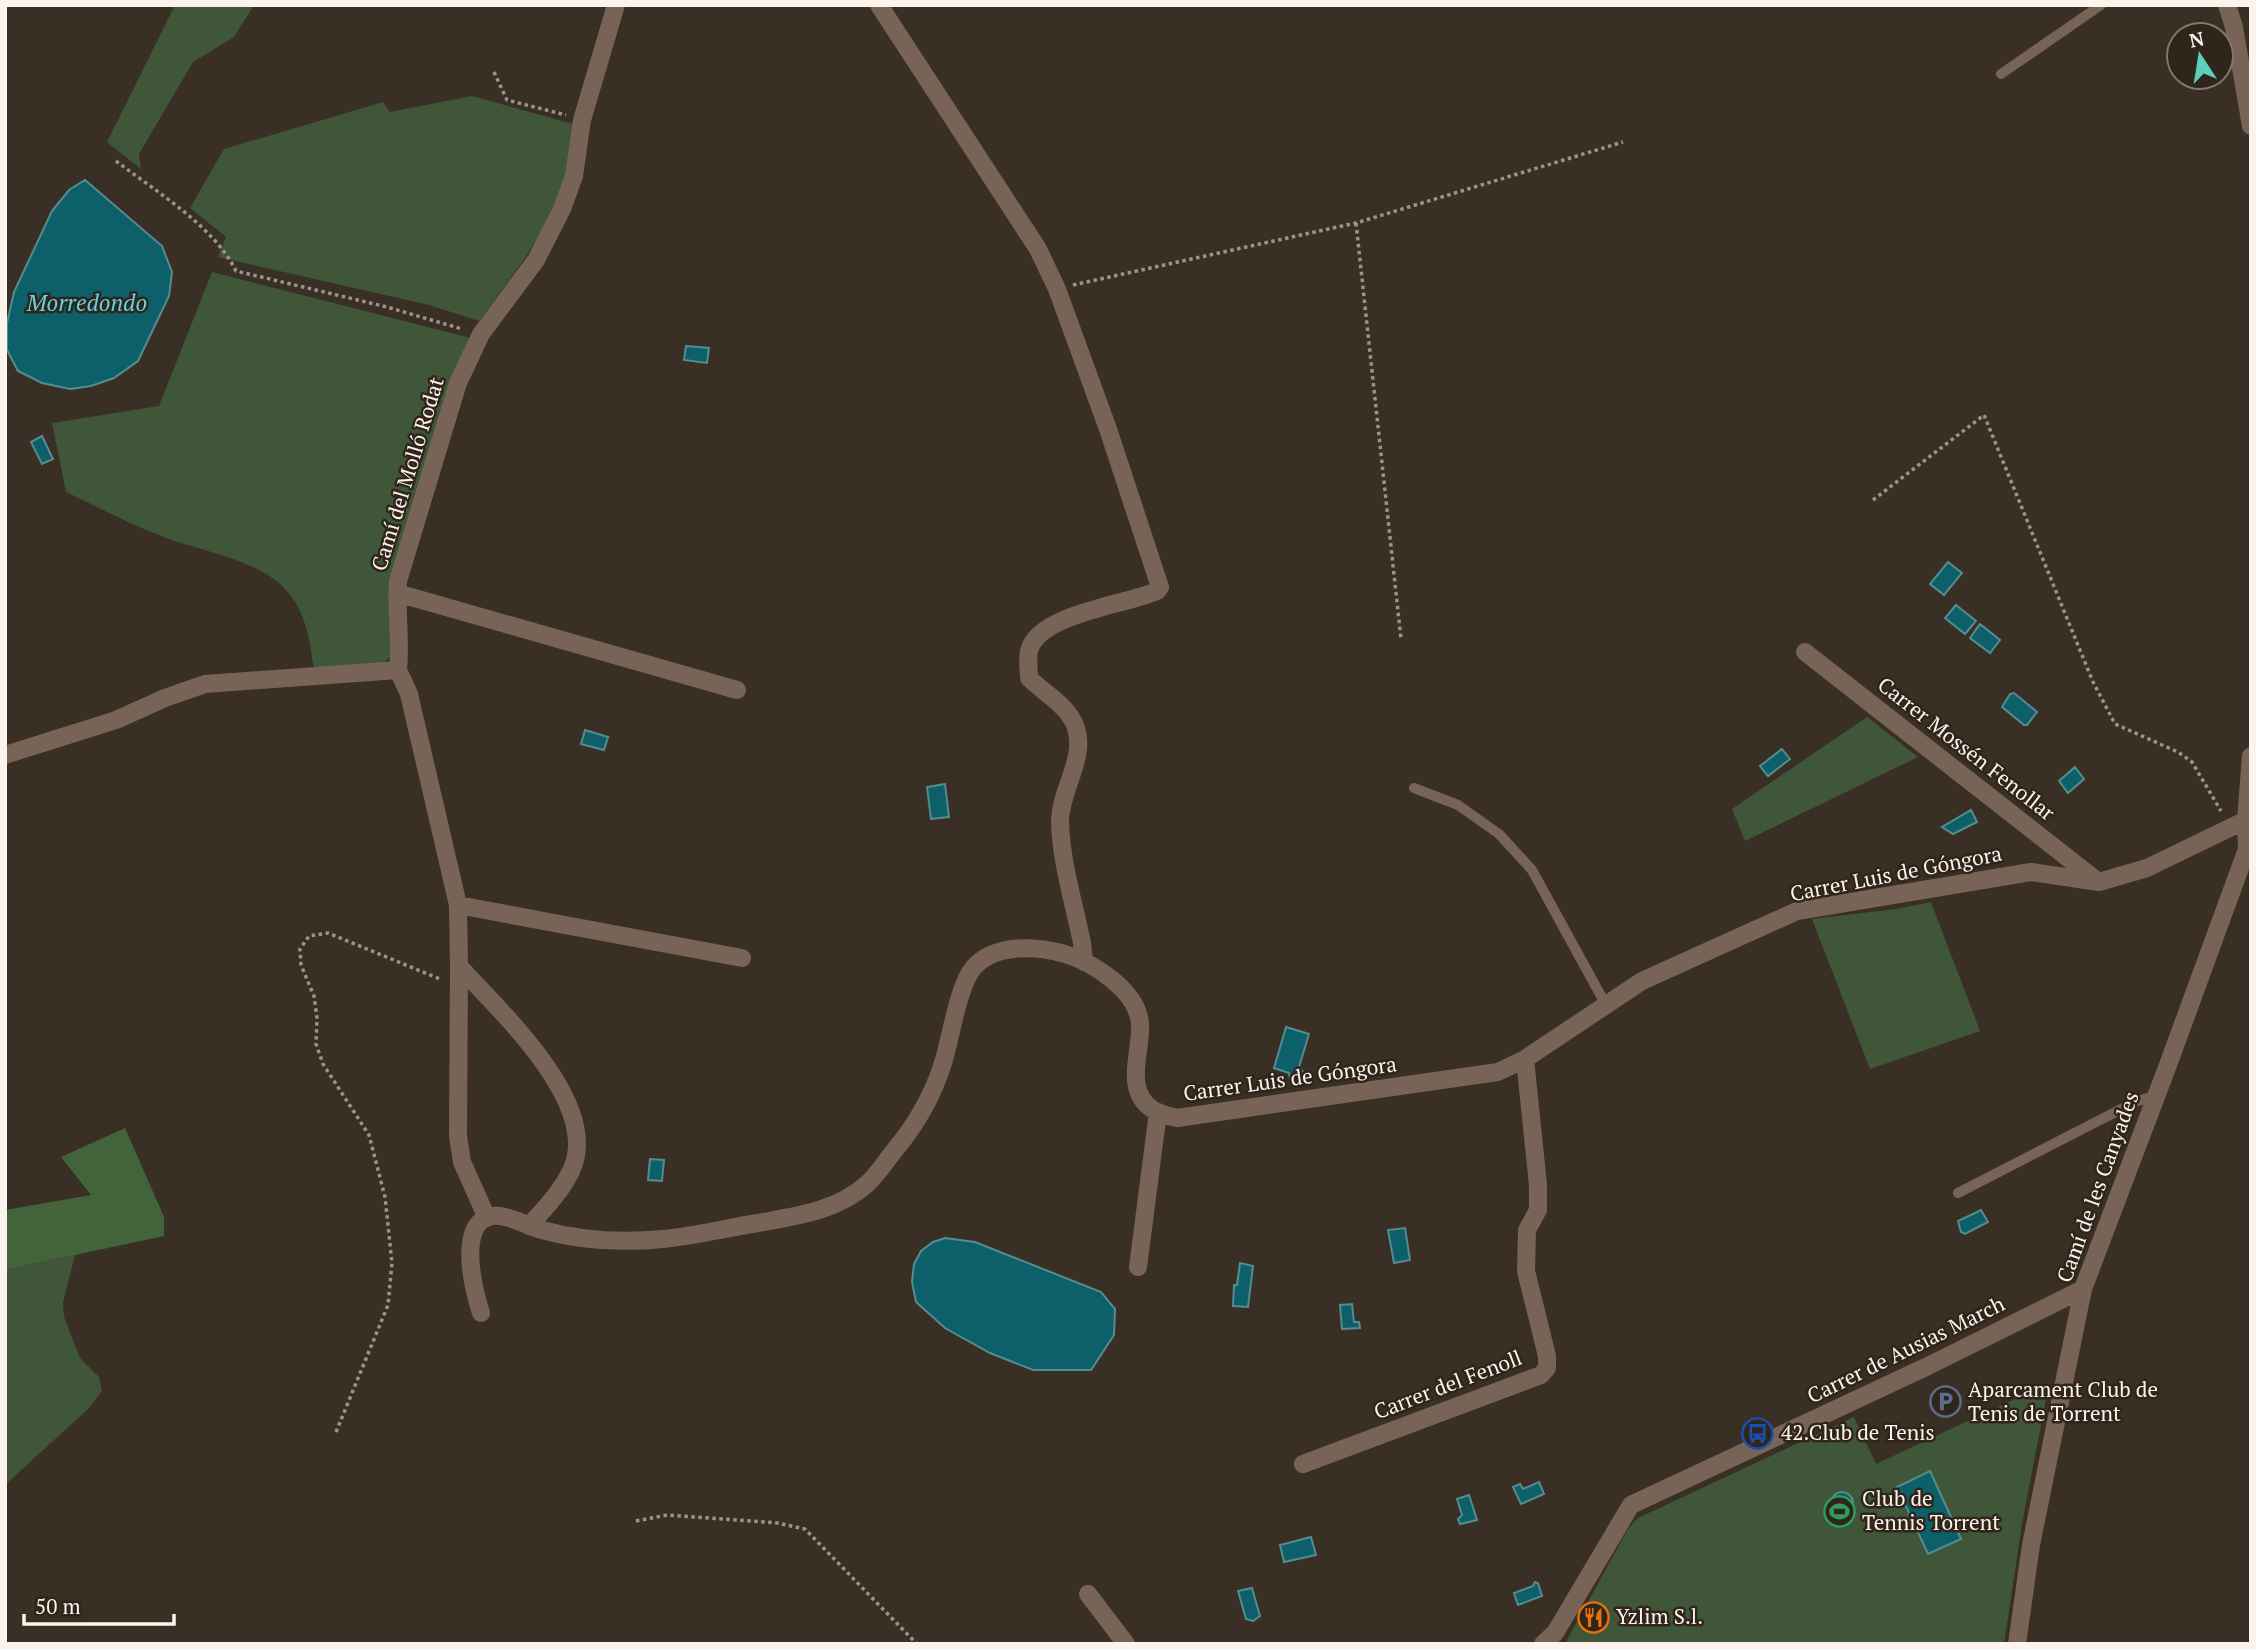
<svg xmlns="http://www.w3.org/2000/svg" width="2256" height="1649" font-family="'PT Serif',serif">
  <style>
    .green { fill: #3f5639 }
    .forest { fill: #43633b }
    .water { fill: #0d6069; stroke: #548c90; stroke-width: 2 }
    .lines { fill: none; stroke-linecap: round; stroke-linejoin: round }
    .path { stroke: #9d938a; stroke-width: 3.5; stroke-dasharray: 3.5 3.5; stroke-linecap: butt }
    .service { stroke: #786457; stroke-width: 10 }
    .minor { stroke: #786457; stroke-width: 18 }
    .labels { text-anchor: middle; stroke-width: 5; stroke-linejoin: round; paint-order: stroke }
    .street-label { font-size: 21px; fill: #fbf3ec; stroke: #30251a }
    .poi-label { font-size: 21px; fill: #fbf3ec; stroke: #30251a; text-anchor: start }
    .water-label { font-size: 23px; font-style: italic; fill: #64d3e2; stroke: #30251a }
  </style>
  <rect width="100%" height="100%" fill="#3a2f24"/>
  <!-- green -->
  <path class="green" d="M175,5H254L234,37L193,62L139,154L141,169L107,142Z
    M472,96L573,124C571,140 570,156 566,172C553,228 512,275 479,321L429,305L218,257L226,237L190,208L224,149L383,102L390,112Z
    M212,272L471,338L444,406L391,656L382,664L314,670C310,641 306,612 286,590C259,560 201,551 164,537C131,525 98,507 66,492L52,423L159,406Z
    M1867,717L1918,757L1745,841L1732,809Z
    M1931,902L1980,1031L1870,1069L1812,919L1896,909Z
    M75,1255L63,1302L64,1317L80,1358L99,1377L102,1391L88,1409L5,1485V1270Z
    M2049,1383L2022,1524L2004,1644H1567V1640L1628,1529L1638,1518L1854,1417L1876,1464Z"/>
  <!-- forest -->
  <path class="forest" d="M125,1128L164,1217V1236L5,1270V1210L91,1195L61,1157Z"/>
  <!-- water -->
  <path class="water" d="M85,180L162,246L172,272L169,296L138,361L114,378L91,386L70,389L42,383L18,371L7,350V323L14,292L52,211L69,190Z
    M686,346L709,348L707,363L684,360Z
    M42,436L53,459L42,464L31,442Z
    M1948,562L1962,573L1944,595L1930,584Z
    M1956,605L1976,621L1965,634L1945,618Z
    M1980,624L2000,640L1990,653L1970,638Z
    M2014,693L2037,712L2027,725H2024L2002,707L2010,694Z
    M585,730L608,737L604,750L581,744Z
    M1782,749L1790,759L1768,776L1760,766Z
    M2075,767L2084,779L2068,793L2059,781Z
    M945,784L949,817L931,819L927,787Z
    M1971,810L1977,822L1953,834L1942,827Z
    M1286,1027L1309,1034L1299,1067L1304,1073L1302,1080L1297,1082L1290,1079L1289,1073L1274,1068Z
    M650,1159L664,1160L662,1181L648,1180Z
    M1981,1210L1988,1222L1965,1234L1961,1232L1958,1221Z
    M1405,1228L1410,1260L1394,1263L1388,1230Z
    M945,1238L975,1242L1101,1292L1115,1309L1114,1335L1091,1370H1033L990,1353L945,1328L916,1302L912,1282L914,1264L921,1251L933,1242Z
    M1240,1263L1253,1266L1248,1307L1233,1306L1234,1285H1237Z
    M1352,1304L1354,1322H1359L1360,1328L1342,1329L1340,1305Z
    M1930,1471L1961,1539L1928,1554L1897,1487Z
    M1539,1482L1544,1494L1521,1504L1513,1487L1520,1484L1523,1489Z
    M1831 1503a11 11 0 1 1 22 0a11 11 0 1 1-22 0Z
    M1469,1495L1477,1520L1460,1524L1458,1519L1462,1515L1457,1499Z
    M1311,1537L1316,1555L1284,1562L1280,1545Z
    M1535,1582L1538,1583L1542,1596L1518,1605L1514,1593L1533,1586Z
    M1252,1588L1260,1616L1253,1621L1246,1619L1238,1591Z"/>
  <g class="lines">
    <!-- path -->
    <path class="path" d="M494,72L507,100L566,115
      M116,161C155,191 214,226 236,271L387,307L462,329
      M1356,223L1401,639
      M1073,285L1356,223L1623,142
      M1873,500L1984,415L2093,682L2115,724L2178,752L2192,762L2221,811
      M336,1432L388,1305L392,1263L385,1197L369,1135L323,1064L316,1044L317,1018L314,996L301,965L300,949L309,936L328,933L440,979
      M636,1521L667,1515L777,1523L805,1529L917,1644"/>
    <!-- service -->
    <path class="service" d="M2001,74L2101,5
      M1414,788L1458,805L1499,834L1532,870L1606,1005
      M1958,1193L2135,1102L2157,1095"/>
    <!-- minor -->
    <path class="minor" d="M879,5L1038,249L1057,289L1108,429L1160,587L1157,591C1125,605 1038,614 1029,651C1027,659 1029,670 1029,678C1045,694 1069,706 1076,728C1086,759 1060,790 1060,822C1061,862 1074,903 1082,943L1084,962
      M2227,5L2234,27L2251,126
      M397,593L737,690
      M1805,652L2096,880
      M398,670L409,694L458,905L742,958
      M5,755L116,720L165,698L205,684L398,670C401,640 396,610 398,581L458,383L481,334L536,260L562,209L574,176L582,120L616,5
      M458,905L459,966C499,1011 603,1104 571,1171C561,1192 544,1209 529,1226
      M459,966L458,1136L462,1162L487,1218
      M1138,1267L1158,1112
      M481,1313C474,1291 459,1233 485,1218C501,1210 526,1226 542,1230C582,1241 622,1243 663,1239C696,1236 726,1228 758,1223C796,1216 837,1211 867,1184C878,1174 885,1162 894,1151C915,1126 933,1095 943,1063C951,1038 958,985 974,967C996,943 1037,946 1065,954C1094,963 1138,991 1140,1024C1142,1051 1123,1089 1152,1109C1158,1114 1169,1116 1177,1118L1498,1072L1525,1059L1642,981L1797,911L2031,872L2099,882L2147,868L2246,820
      M1303,1464L1541,1375L1547,1368V1356L1526,1271L1527,1230L1538,1210V1185L1525,1059
      M1088,1594L1126,1644
      M1543,1644L1555,1633L1631,1505L1928,1366L2083,1289
      M2017,1644L2031,1545L2083,1289L2168,1065L2247,849L2246,820L2251,756"/>
  </g>
  <!-- icons -->
  <defs>
    <symbol id="parking-ring" viewBox="-11 -11 22 22"><circle r="9.5" fill="#30251a" stroke="#5c6f8a" stroke-width="1.5"/><path d="M-3.5-5.5H1a3.5 3.5 0 0 1 0 7H-1V5.5H-3.5ZM-1-3.4V-.6H.8a1.4 1.4 0 0 0 0-2.8Z" fill="#5c6f8a"/></symbol>
    <symbol id="bus-ring" viewBox="-11 -11 22 22"><circle r="9.5" fill="#30251a" stroke="#1a4fb4" stroke-width="1.5"/><path d="M-5-6H5V4H4V6H2V4H-2V6H-4V4H-5ZM-3.5-4V0h7V-4ZM-3.5 1.2v1.5H-2V1.2ZM2 1.2v1.5H3.5V1.2Z" fill="#1a4fb4"/></symbol>
    <symbol id="stadium-ring" viewBox="-11 -11 22 22"><circle r="9.5" fill="#30251a" stroke="#2e9e5b" stroke-width="1.5"/><path d="M0-5a6.5 5 0 1 0 0 10a6.5 5 0 1 0 0-10ZM-3.5-1.8h7v3.6h-7Z" fill="#2e9e5b"/></symbol>
    <symbol id="restaurant-ring" viewBox="-11 -11 22 22"><circle r="9.5" fill="#30251a" stroke="#e8710a" stroke-width="1.5"/><path d="M-5-6h1v4h1v-4h1v4h1v-4h1v5L-1.5 .5V6h-2V.5L-5-1ZM5-6V6H3V1.5H1.5Q1.5-4 5-6Z" fill="#e8710a"/></symbol>
  </defs>
  <g fill-rule="evenodd">
    <use href="#parking-ring" x="1928" y="1384" width="35" height="35"/>
    <use href="#bus-ring" x="1740" y="1416" width="35" height="35"/>
    <use href="#stadium-ring" x="1822" y="1494" width="35" height="35"/>
    <use href="#restaurant-ring" x="1576" y="1600" width="35" height="35"/>
  </g>
  <g class="labels">
    <!-- street labels -->
    <g class="street-label">
      <text transform="translate(408 474) rotate(-73)" y="7">Camí del Molló Rodat</text>
      <text transform="translate(1966 749) rotate(38)" y="7">Carrer Mossén Fenollar</text>
      <text transform="translate(1896 874) rotate(-11)" y="7">Carrer Luis de Góngora</text>
      <text transform="translate(1290 1079) rotate(-8)" y="7">Carrer Luis de Góngora</text>
      <text transform="translate(2098 1187) rotate(-70)" y="7">Camí de les Canyades</text>
      <text transform="translate(1906 1350) rotate(-26)" y="7">Carrer de Ausias March</text>
      <text transform="translate(1448 1385) rotate(-21)" y="7">Carrer del Fenoll</text>
    </g>
    <!-- poi labels -->
    <g class="poi-label">
      <text x="1968" y="1397">Aparcament Club de<tspan x="1968" dy="24">Tenis de Torrent</tspan></text>
      <text x="1781" y="1440">42.Club de Tenis</text>
      <text x="1862" y="1506">Club de<tspan x="1862" dy="24">Tennis Torrent</tspan></text>
      <text x="1616" y="1624">Yzlim S.l.</text>
    </g>
    <!-- water labels -->
    <g class="water-label">
      <text x="87" y="311">Morredondo</text>
    </g>
  </g>
  <!-- border -->
  <rect width="2256" height="1649" fill="none" stroke="#fbf3ec" stroke-width="14"/>
  <!-- north arrow -->
  <g transform="translate(2200 56) rotate(348)"><circle r="33" fill="#30251a" stroke="#81776e" stroke-width="2"/>
  <path d="M0-5L12 26L0 18L-12 26Z" fill="#5bcebc"/>
  <text y="-10" font-size="19" font-weight="bold" text-anchor="middle" fill="#fbf3ec">N</text>
  </g>
  <!-- scale -->
  <path d="M24 1614v10h150v-10" fill="none" stroke="#fbf3ec" stroke-width="3.5"/>
  <text x="35" y="1614" font-size="21" fill="#fbf3ec" stroke="#30251a" stroke-width="5" paint-order="stroke">50 m</text>
</svg>
